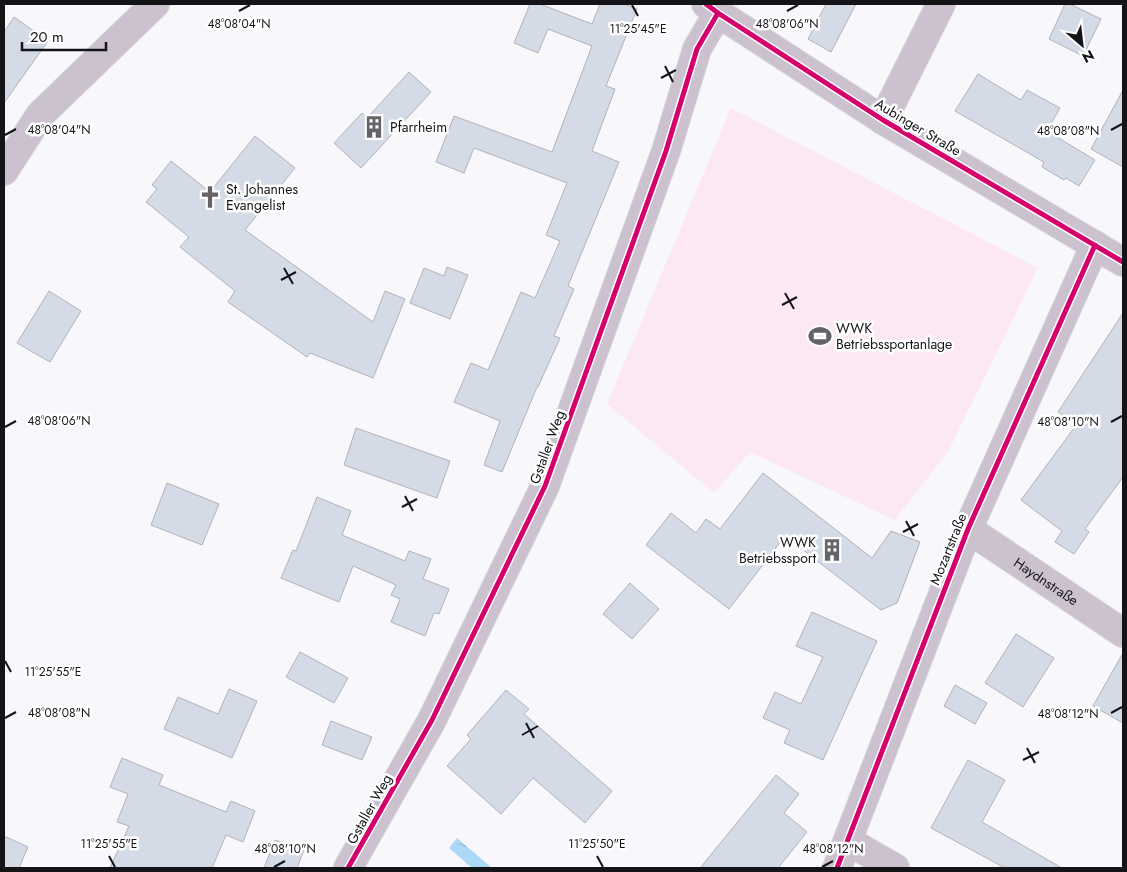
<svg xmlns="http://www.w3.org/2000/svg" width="1127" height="872" font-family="Jost,sans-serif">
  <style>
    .park { fill: #fbe8f4 }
    .water { fill: url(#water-ripples) }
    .building { fill: #d5dae7; stroke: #b2b3b7 }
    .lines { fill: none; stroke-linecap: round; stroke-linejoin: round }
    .minor-casing { stroke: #d4d4d7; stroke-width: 30 }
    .tertiary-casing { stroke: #d4d4d7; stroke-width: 30 }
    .minor { stroke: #ccc2cf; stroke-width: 28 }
    .tertiary { stroke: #ccc2cf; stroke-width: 28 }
    .cycleway-casing { stroke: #fff; stroke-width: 8 }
    .cycleway { stroke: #d6006c; stroke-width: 5 }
    .ticks { fill: none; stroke: #141418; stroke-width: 2 }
    .labels { text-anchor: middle; stroke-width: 5; stroke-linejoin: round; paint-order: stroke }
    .poi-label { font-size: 14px; fill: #141418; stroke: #fff; text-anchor: start }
    .street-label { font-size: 14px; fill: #141418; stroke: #fff }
    .ticks-label { font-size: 12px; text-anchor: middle; fill: #141418; stroke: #fff; stroke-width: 5; stroke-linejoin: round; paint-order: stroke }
  </style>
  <defs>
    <pattern id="water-ripples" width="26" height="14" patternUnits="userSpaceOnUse" patternTransform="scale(1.25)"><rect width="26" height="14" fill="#aed8f8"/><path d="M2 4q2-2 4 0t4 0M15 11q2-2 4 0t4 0" fill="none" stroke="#95b8d4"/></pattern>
  </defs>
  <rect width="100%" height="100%" fill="#f7f7fc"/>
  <!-- park -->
  <path class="park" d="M731,108L1038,268L949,450L895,520L750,452L714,493L607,404Z"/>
  <!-- water -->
  <path class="water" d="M457,838L492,868H472L449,848Z"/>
  <!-- building -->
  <path class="building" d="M530,4H540L592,24L600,4H624L637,9L606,86L615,89L592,151L619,162L568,286L574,289L554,336L560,338L538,387H537L502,472L484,465L500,421L454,402L471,363L488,370L521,292L535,298L560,241L546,235L567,183L474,148L464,173L436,162L454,116L552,152L592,46L548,29L538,53L514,43Z
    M826,4H856L831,52L808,39Z
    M1065,4H1070L1101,19L1083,56L1049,39Z
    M14,17L48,41L4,103V32Z
    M409,72L431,92L361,168L334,143L362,113L367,118Z
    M978,74L1021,100L1027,90L1060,108L1047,131L1095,160L1079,186L1066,178L1064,180L1042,167L1044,162L955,111Z
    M1123,90V167L1091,149Z
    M255,136L295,168L245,230L373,322L385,291L405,299L373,378L310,353L307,357L228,302L235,291L180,247L189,237L146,202L157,189L152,185L171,161L210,192Z
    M447,267L468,275L450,319L410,303L424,268L444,276Z
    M49,291L81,311L50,362L17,343Z
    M1123,313V477L1085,529L1089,532L1074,554L1055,542L1062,531L1021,500L1077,424L1058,412Z
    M356,428L450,461L437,498L344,465Z
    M763,473L872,558L891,531L920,542L897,603L881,610L785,536L729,609L646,545L671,513L696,533L706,519L720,529Z
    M167,483L219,504L202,545L151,525Z
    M317,497L351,511L342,535L405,561L409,551L431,559L423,579L449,589L439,614L434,613L425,636L391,622L400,599L391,595L396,585L353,566L339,602L281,578L293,550L296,551Z
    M630,583L659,609L632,639L603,614Z
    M812,612L877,641L823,760L784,743L790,730L763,718L775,692L801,704L823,657L796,646Z
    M1016,634L1054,658L1023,707L985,683Z
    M300,652L348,678L334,703L286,677Z
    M1123,653V723L1093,706Z
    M955,685L987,703L975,724L944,706Z
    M229,689L257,701L232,758L164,729L178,697L218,714Z
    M506,690L529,709L524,714L612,791L585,823L533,778L501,814L447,766L471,739L467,735Z
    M331,721L372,737L362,760L322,745Z
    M122,758L163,775L159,785L226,812L231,801L255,811L243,842L226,835L212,868H110L129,826L117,822L128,794L110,787Z
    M968,760L1005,780L982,822L1062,868H1005L931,828Z
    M776,775L799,794L784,813L807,832L778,868H700Z
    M4,836L28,847L19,868H4Z
    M275,840L304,850L297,868H264Z"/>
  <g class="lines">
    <defs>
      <g id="minor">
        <path d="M883,120L941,4"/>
        <path d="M4,171L40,115L155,4"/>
        <path id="s1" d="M968,529L1123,633"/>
        <path d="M848,841L895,868"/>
        <path d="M348,868L432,720L545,486L666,151L697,49L718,13"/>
        <path d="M837,868L968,529L1095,245"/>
      </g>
      <path id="tertiary" d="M706,4L718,13L883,120L1123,262"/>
    </defs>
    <!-- minor casing -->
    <use href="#minor" class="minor-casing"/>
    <!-- tertiary casing -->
    <use href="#tertiary" class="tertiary-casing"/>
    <!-- minor -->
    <use href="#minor" class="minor"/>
    <!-- tertiary -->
    <use href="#tertiary" class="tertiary"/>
    <defs>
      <path id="cycleway" d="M706,4L718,13L883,120L1123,262
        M348,868L432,720L545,486L666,151L697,49L718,13
        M837,868L968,529L1095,245"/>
    </defs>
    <!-- cycleway casing -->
    <use href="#cycleway" class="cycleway-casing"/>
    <!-- cycleway -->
    <use href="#cycleway" class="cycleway"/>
  </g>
  <!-- ticks -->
  <path class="ticks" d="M632,5L638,16M239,11L250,5M787,11L798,5M665,66L673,82M661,78L676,70M1111,130L1122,124M5,135L16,129M284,268L293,284M281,280L296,272M785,293L794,309M782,305L797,297M1111,422L1122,416M5,427L16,421M405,496L413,511M402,507L417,499M906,521L914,536M903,532L918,524M5,661L11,672M1111,713L1122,707M5,718L16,712M526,723L534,738M522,735L538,726M1027,748L1035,763M1023,760L1039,752M109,856L115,867M597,856L603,867M274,867L285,861M822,867L833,861"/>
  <!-- icons -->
  <defs>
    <symbol id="building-bare" viewBox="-9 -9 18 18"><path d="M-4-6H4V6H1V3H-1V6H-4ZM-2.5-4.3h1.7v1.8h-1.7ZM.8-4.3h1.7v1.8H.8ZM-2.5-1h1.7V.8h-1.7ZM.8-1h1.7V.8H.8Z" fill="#636368" stroke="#fff" stroke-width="2.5" paint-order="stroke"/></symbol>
    <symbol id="church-bare" viewBox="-9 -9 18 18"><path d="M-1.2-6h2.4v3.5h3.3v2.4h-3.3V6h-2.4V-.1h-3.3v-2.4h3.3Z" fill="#636368" stroke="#fff" stroke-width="2.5" paint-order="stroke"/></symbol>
    <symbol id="stadium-bare" viewBox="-9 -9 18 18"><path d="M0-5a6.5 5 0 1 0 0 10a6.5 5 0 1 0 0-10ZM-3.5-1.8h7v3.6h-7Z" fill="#636368" stroke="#fff" stroke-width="2.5" paint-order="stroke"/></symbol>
  </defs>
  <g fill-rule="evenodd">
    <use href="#building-bare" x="358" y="111" width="32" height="32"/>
    <use href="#church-bare" x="194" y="181" width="32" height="32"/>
    <use href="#stadium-bare" x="804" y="320" width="32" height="32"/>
    <use href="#building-bare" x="816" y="534" width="32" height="32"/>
  </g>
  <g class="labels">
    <!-- poi labels -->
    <g class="poi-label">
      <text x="390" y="132">Pfarrheim</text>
      <text x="226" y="194">St. Johannes<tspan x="226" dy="16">Evangelist</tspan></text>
      <text x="836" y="333">WWK<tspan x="836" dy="16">Betriebssportanlage</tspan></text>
      <text x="816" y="547" text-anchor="end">WWK<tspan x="816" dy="16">Betriebssport</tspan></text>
    </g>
    <!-- street labels -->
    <g class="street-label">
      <text transform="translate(918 127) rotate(31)" y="5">Aubinger Straße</text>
      <text transform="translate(547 447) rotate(-70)" y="5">Gstaller Weg</text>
      <text transform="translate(948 549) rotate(-68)" y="5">Mozartstraße</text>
      <text dy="5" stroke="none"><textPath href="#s1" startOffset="94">Haydnstraße</textPath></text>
      <text transform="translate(369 809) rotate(-61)" y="5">Gstaller Weg</text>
    </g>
  </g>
  <g class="ticks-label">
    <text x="239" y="28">48°08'04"N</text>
    <text x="787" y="28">48°08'06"N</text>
    <text x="638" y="33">11°25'45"E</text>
    <text x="59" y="134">48°08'04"N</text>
    <text x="1068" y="135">48°08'08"N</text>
    <text x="59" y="425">48°08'06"N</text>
    <text x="1068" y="426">48°08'10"N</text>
    <text x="53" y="676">11°25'55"E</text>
    <text x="59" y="717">48°08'08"N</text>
    <text x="1068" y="718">48°08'12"N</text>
    <text x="109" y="848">11°25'55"E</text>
    <text x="597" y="848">11°25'50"E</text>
    <text x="285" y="853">48°08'10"N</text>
    <text x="833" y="853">48°08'12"N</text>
  </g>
  <!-- border -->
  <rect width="1127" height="872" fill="none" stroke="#141418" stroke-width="10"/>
  <!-- north arrow -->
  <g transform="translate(1082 45) rotate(152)" stroke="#ffffff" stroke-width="4" paint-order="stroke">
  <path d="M0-4L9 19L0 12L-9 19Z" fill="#141418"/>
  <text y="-8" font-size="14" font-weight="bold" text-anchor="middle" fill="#141418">N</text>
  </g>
  <!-- scale -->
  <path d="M22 42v8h84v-8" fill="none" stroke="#141418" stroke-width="2.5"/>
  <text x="30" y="42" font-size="15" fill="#141418" stroke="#ffffff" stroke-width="4" paint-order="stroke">20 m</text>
</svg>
